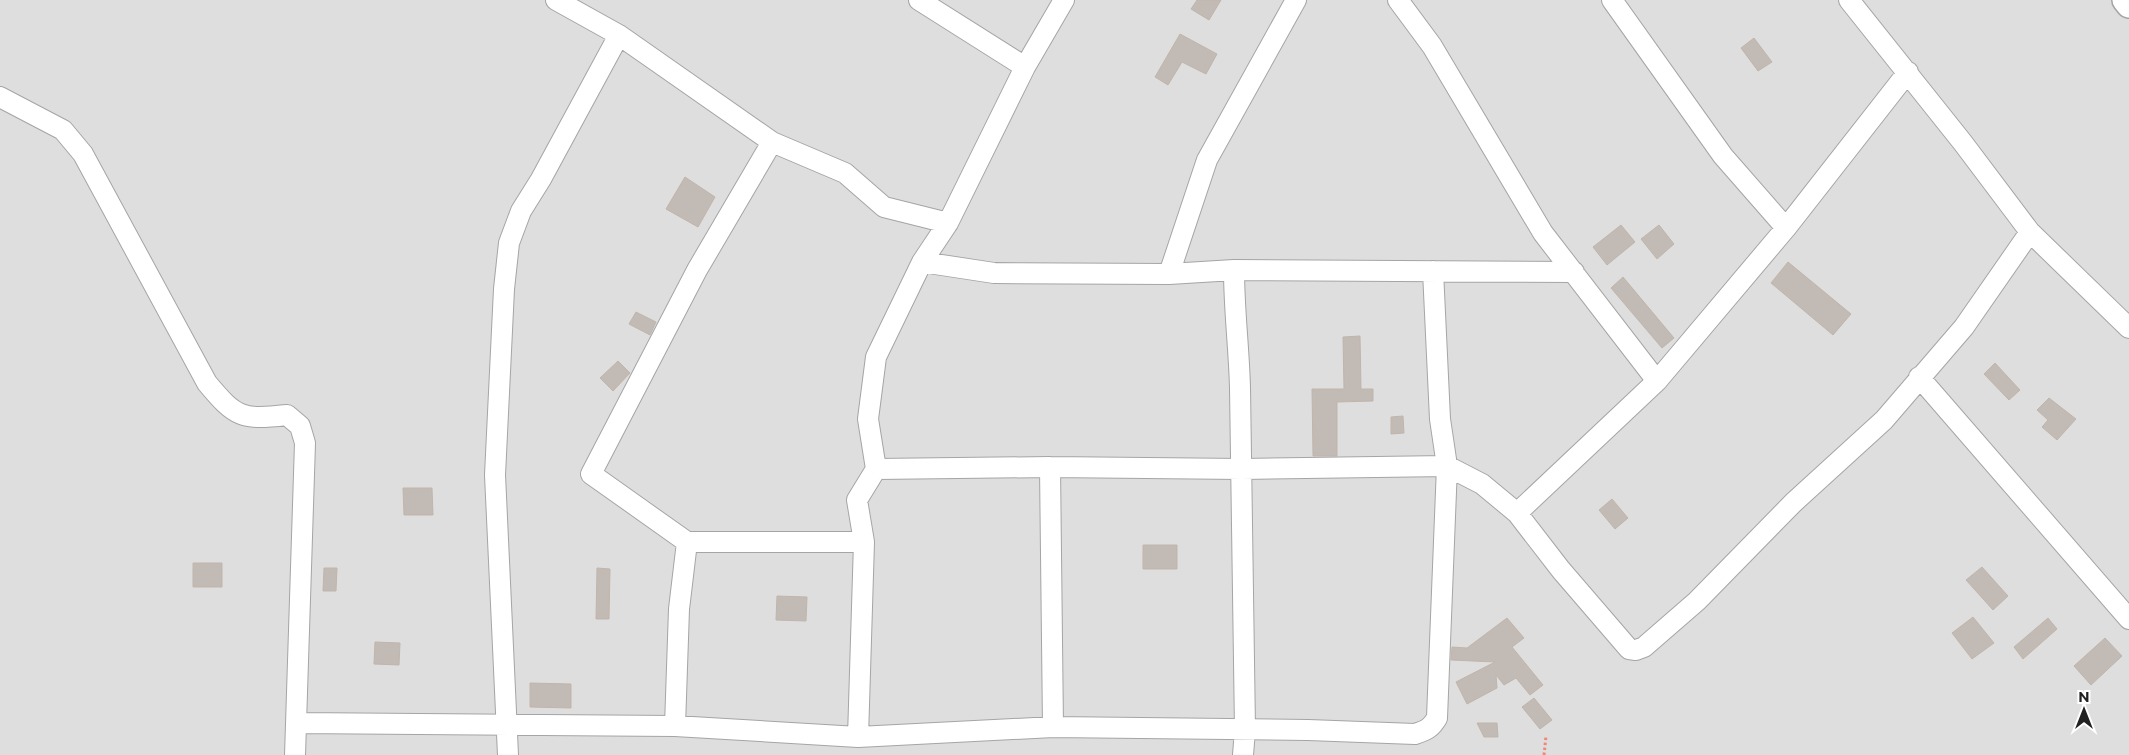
<svg xmlns="http://www.w3.org/2000/svg" width="2129" height="755" font-family="Montserrat,sans-serif">
  <style>
    .residential { fill: #dfdede }
    .building { fill: #c1bab5; stroke: #c1b5ab }
    .lines { fill: none; stroke-linecap: round; stroke-linejoin: round }
    .minor-casing { stroke: #a5a5a5; stroke-width: 22 }
    .tertiary-casing { stroke: #a5a5a5; stroke-width: 28 }
    .path { stroke: #f08579; stroke-width: 3; stroke-dasharray: 2.5 2.5; stroke-linecap: butt }
    .minor { stroke: #fff; stroke-width: 20 }
    .tertiary { stroke: #fff; stroke-width: 25 }
  </style>
  <rect width="100%" height="100%" fill="#f0eee8"/>
  <!-- residential -->
  <path class="residential" d="M0,0H2129V755H0Z"/>
  <!-- building -->
  <path class="building" d="M1197,0H1221L1209,20L1191,9Z
    M1180,34L1217,54L1206,74L1182,62L1168,85L1155,77Z
    M1754,38L1772,62L1758,71L1741,48Z
    M685,177L715,197L698,227L666,209Z
    M1621,225L1635,242L1607,265L1593,247Z
    M1659,225L1674,244L1657,259L1641,239Z
    M1788,262L1851,314L1833,335L1771,283Z
    M1623,277L1674,338L1662,348L1611,288Z
    M636,312L656,322L650,335L629,324Z
    M1360,336L1361,389H1373V401L1337,402V456H1313L1312,389H1344L1343,337Z
    M618,361L630,373L613,391L600,378Z
    M1995,363L2020,390L2009,400L1984,374Z
    M2049,398L2076,419L2057,440L2042,427L2048,420L2037,410Z
    M1403,416L1404,433L1391,434V417Z
    M403,488H432L433,515H404Z
    M1612,499L1628,518L1615,529L1599,510Z
    M1143,545H1177V569H1143Z
    M193,563H222V587H193Z
    M1982,567L2008,596L1993,610L1966,580Z
    M324,568H337L336,591H323Z
    M597,568L610,569L609,619H596Z
    M777,596L807,597L806,621L776,620Z
    M1973,617L1994,643L1972,659L1952,633Z
    M1507,618L1524,638L1512,647L1543,685L1530,695L1516,678L1504,685L1496,675L1497,688L1467,704L1456,682L1495,662L1451,660L1452,647L1467,648Z
    M2048,618L2057,629L2023,659L2014,647Z
    M2105,638L2122,656L2091,685L2074,666Z
    M375,642L400,643L399,665L374,664Z
    M530,683L571,684V708L530,707Z
    M1534,698L1552,720L1540,729L1522,707Z
    M1477,723H1497L1498,737H1484Z"/>
  <g class="lines">
    <defs>
      <path id="minor" d="M556,0L619,35L772,142L845,173L884,207L948,223
        M919,0L1025,67
        M1398,0L1432,46L1543,233L1657,381
        M1612,0L1723,156L1786,228
        M1849,0L1963,143L2030,232L2129,328
        M0,97L63,130L83,154L207,383C236,418 242,420 287,415L300,426L305,443L295,755
        M772,142L697,270L591,474L687,542H864
        M922,262L994,273L1169,274L1234,270L1574,272
        M1234,270C1234,310 1239,348 1240,388C1242,502 1243,616 1245,730L1243,755
        M1169,274L1207,160L1296,0
        M1919,377L2129,619
        M1050,467L1053,727
        M876,469L1050,467L1242,469L1447,466L1482,484L1517,513L1561,570L1629,649L1636,650L1644,647L1697,601L1793,503L1884,420L1964,327L2030,232
        M1517,513L1657,381L1786,228L1908,72
        M297,723L675,726L858,737L1053,727L1308,730L1415,734C1427,730 1431,728 1437,718L1447,466L1440,419L1433,271
        M675,726L679,609L687,542
        M858,737L864,542L857,500L876,469L868,419L876,357L922,262L948,223L1025,67L1064,0
        M508,755L495,475L504,289L509,243L521,211L541,179L619,35"/>
      <path id="tertiary" d="M2125,0L2129,5"/>
    </defs>
    <!-- minor casing -->
    <use href="#minor" class="minor-casing"/>
    <!-- tertiary casing -->
    <use href="#tertiary" class="tertiary-casing"/>
    <!-- path -->
    <path class="path" d="M1544,755L1546,736"/>
    <!-- minor -->
    <use href="#minor" class="minor"/>
    <!-- tertiary -->
    <use href="#tertiary" class="tertiary"/>
  </g>
  <!-- north arrow -->
  <g transform="translate(2084 710)" stroke="#ffffff" stroke-width="4" paint-order="stroke">
  <path d="M0-4L9 19L0 12L-9 19Z" fill="#212121"/>
  <text y="-8" font-size="14" font-weight="bold" text-anchor="middle" fill="#212121">N</text>
  </g>
</svg>
